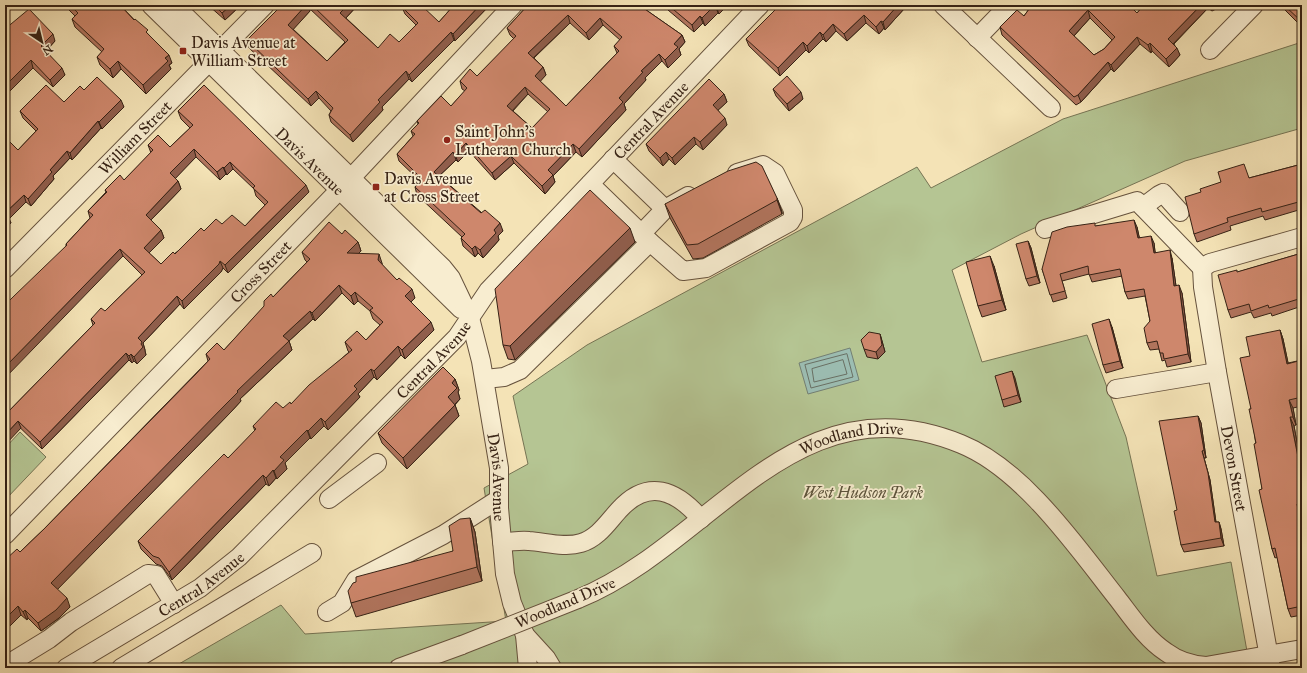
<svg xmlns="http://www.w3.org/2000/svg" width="1307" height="673" font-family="'IM FELL Great Primer',serif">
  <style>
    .green { fill: #b5c593; stroke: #767454 }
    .water { fill: #9cbdb2; stroke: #737f73 }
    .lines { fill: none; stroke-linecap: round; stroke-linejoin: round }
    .shore { stroke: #697064; stroke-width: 1 }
    .minor-casing { stroke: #66523d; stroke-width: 20 }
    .minor { stroke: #f8edd0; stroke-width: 18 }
    .minor-bridge-casing { stroke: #66523d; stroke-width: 20; stroke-linecap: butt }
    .minor-bridge { stroke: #f8edd0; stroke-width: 18 }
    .wall { fill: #b1745d; stroke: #362215; fill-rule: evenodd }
    .shaded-wall { fill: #905e4c; stroke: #362215 }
    .building { fill: #ce876c; stroke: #362215; fill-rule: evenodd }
    .poi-dot { fill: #8f2418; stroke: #f8edd0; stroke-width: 1.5 }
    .labels { text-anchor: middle; stroke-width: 3.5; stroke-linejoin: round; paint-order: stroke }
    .poi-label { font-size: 16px; fill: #362215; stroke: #f8edd0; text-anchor: start }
    .street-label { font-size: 16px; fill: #362215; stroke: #f8edd0 }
    .park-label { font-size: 16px; font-style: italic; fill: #5c533b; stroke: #f8edd0 }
  </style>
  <rect width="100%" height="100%" fill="#f4e3b6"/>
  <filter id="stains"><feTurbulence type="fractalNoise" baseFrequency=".005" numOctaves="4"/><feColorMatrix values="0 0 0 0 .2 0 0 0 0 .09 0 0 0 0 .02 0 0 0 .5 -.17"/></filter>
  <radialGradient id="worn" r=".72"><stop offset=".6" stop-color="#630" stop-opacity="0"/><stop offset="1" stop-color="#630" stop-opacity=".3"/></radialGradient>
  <!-- green -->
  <path class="green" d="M1302,42V128L1185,161L1021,234L952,270L982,362L1087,335L1126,437L1157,576L1231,562L1250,668H172L281,605L305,634L506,621L484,488L528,464L513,396L587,345L917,167L931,188L1063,119Z
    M20,432L46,457L6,499L5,448Z"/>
  <!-- water -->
  <path class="water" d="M850,348L859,380L808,394L799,363Z"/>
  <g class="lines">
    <!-- shore -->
    <path class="shore" d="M847,354L853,377L811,388L805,365Z
      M843,360L847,374L814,382L812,369Z"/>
    <defs>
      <g id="minor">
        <path id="s1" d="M151,5L461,309"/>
        <path id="s2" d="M174,5L443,268L451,278L470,318L481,361L499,468V508L505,574L512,603L525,635L528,668"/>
        <path d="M943,5L1051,108"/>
        <path d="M977,38L1009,5"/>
        <path d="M1210,50L1254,5"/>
        <path d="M613,159L665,209"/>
        <path d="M590,184L650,242L683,271L706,268L790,222L793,217V210L775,173L763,165L737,173"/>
        <path d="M1143,207L1159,195L1163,193L1180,212"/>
        <path d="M1045,229L1137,201L1202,268"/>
        <path d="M641,234L665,209L688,196"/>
        <path id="s3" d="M1202,268L1203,287L1217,372L1271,668"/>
        <path d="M1202,268L1210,263L1302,237"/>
        <path id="s4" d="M5,269L265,5"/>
        <path d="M485,379L504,377L520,370L650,242"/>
        <path d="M1116,389L1217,372"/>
        <path d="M329,499L377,463"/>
        <path id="s5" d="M5,535L351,178L513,5"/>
        <path d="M502,542C511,542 520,540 529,541C545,542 565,548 581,543C598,538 608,522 619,510C648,478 676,490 701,519"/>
        <path id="s6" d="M578,599C713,544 794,376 961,444C1023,469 1076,546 1117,598C1131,616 1146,639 1166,652C1178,661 1191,665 1206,666L1302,649"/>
        <path d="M327,612L342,603L356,580L443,535L499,499"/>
        <path d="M525,635L546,658L552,668"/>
        <path d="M5,666L49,639L71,622L148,574L156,575L174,604"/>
        <path id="s7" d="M66,668L200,588L239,557L457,337L488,291L760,5"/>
        <path d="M121,668L312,553"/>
        <path d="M399,668L462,645"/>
      </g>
    </defs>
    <!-- minor casing -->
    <use href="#minor" class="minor-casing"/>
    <!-- minor -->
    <use href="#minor" class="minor"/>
    <defs>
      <path id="minor-bridge" d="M462,645L578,599"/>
    </defs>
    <!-- minor-bridge casing -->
    <use href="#minor-bridge" class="minor-bridge-casing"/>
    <!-- minor-bridge -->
    <use href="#minor-bridge" class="minor-bridge"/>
  </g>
  <!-- wall -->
  <path class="wall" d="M64,5H120L150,36L172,63L169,65L171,69L146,94L121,69L113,78L100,65L97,57L102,52L75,27L72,19L75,16Z
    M208,5H241L225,20Z
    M282,5H355L356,7L346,18L378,48L399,42L416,25L405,14L402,7L439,22L454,5H490L455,41L454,40L412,82L409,79L382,107L383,110L353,142L331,122L329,115L331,111L319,98L311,106L249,48L247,40ZM309,8L345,42L327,61L293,29L310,11Z
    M528,5H639L682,35L685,42L679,49L681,55L668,68L662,61L645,78L646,80L624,104L626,110L582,157L576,152L553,176L555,182L545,194L514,163L495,180L469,151L458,162L456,160L439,176L503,231L498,236L499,240L483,258L478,253L475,257L463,246L461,238L462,237L417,195L415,187L420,181L399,161L397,154L413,136L411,131L418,124L417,121L451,106L465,91L462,89L460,81L477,76L514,39L510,35L507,28ZM570,23L589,40L603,25L620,40L614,46L617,53L566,106L540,81L546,75L543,67L534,58ZM528,94L548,112L532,128L513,111Z
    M666,5H728L719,14L718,13L705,26L703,23L694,32L668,10Z
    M1032,5L1137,13L1144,5H1219L1216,9L1212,11L1208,8L1174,44L1180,55L1169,67L1152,51L1151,53L1140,44L1114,72L1111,69L1081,102L1076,105L1002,35L1000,27L1024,16ZM1090,18L1112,40L1104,49L1094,55L1074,36Z
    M1280,5H1302V27Z
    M781,8L792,9H904L885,30L884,28L879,34L866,23L847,41L836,31L826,42L823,39L809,53L806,50L780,76L749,46L746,39Z
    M5,29L55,41L46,51L65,75L53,87L33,68Z
    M773,89L803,99L789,111L776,96Z
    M84,90L124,107L102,129L101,128L72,160L70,158L53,176L54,179L31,206L26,202L9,219L11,223L5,229L18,150L36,131L23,118L20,111L64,102Z
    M724,94L727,102L718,110L727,125L703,150L696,144L675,165L669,159L663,166L649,151L646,144Z
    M178,111L309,192L228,273L223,268L221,272L184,309L180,304L143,343L145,350V351L146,355L137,364L134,361L132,363L129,360L42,449L6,414L93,325L91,319L105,311L142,275L123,256L66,246V244L90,218L88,211L106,192L105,190L124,180L151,153L148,145L170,147L190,128L181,119ZM196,157L220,180L226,174L227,175L233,169L254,189L256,196L265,205L245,226L222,224L204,231L161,264L149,253L164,238L161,230L151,220L181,189L178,181L175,178Z
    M1302,164V209L1265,220L1263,216L1230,226L1231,230L1197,242L1194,234L1201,192L1221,182L1249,178Z
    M777,198L782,212V214L703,258L693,259L670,218L665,204Z
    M1096,226L1137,227L1139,237L1154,243L1155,252L1172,258L1176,286L1182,293L1191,362L1167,367L1165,360L1162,361L1159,349L1150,350L1147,343L1150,321L1145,296L1128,299L1125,292L1122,276L1092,282L1089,274L1062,281L1067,298L1053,302L1042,269Z
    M342,234L358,242L361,251L358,254L382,263V265L415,298L411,302L434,330L405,359L401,355L377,380L374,377L358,394L360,397L328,430L324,426L311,439L310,438L285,463L287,469L277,479L276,478L269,486L266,484L172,580L162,566L156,564L141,549L138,541L228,458L255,431L253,426L291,404L349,352L348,351L345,342L366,340L380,325L373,319L370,311L358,301L354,305L342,293L315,321L313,319L289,341L292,350L240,399L241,401L230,413L57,589L70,607L59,618L41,631L28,618L27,620L21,615L5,631L20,552L44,529L208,361L206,354L224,350L273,297L307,262L305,260L302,252Z
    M1028,241L1031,248L1040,283L1029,286L1026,279Z
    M635,242L515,360L508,359L503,345Z
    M1302,253V306L1272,316L1271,313L1254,318L1251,312L1231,318L1228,310L1238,272Z
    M994,266L1006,310L982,317L978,306Z
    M1112,327L1123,368L1106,373L1103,365Z
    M1280,330L1283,339L1288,363L1302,360V406L1293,408L1296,425L1294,426L1302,470V512L1300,513L1302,523V615L1291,617L1288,609L1277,557L1275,558L1272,549L1262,489L1251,409L1250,356Z
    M880,334L882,341L885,352L878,359L867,357L864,349Z
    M1012,371L1021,402L1004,407L1002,400Z
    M455,379L459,390L458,392L460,399L455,405L459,416L407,469L382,443L378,433Z
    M1198,416L1201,423L1206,458H1204L1210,480L1216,522H1219L1221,529L1224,546L1184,552L1181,545Z
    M470,518L475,532L482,581L356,617L351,603L453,551Z"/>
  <!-- shaded-wall -->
  <path class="shaded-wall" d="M231,5H241L225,20L222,13Z
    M306,5H308L310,11L291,32L288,25Z
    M348,5H355L356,7L343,21L340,13Z
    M480,5H490L455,41L453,34Z
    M715,5L718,13L705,26L702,18Z
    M718,5H728L719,14L716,6Z
    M898,5H903L904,9L885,30L883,22Z
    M1201,5H1208V8L1171,46L1168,39Z
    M1214,5H1219L1216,9Z
    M1088,10L1090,18L1072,38L1069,31Z
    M568,15L570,23L531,60L528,53Z
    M864,15L866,23L847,41L844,34Z
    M700,16L703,23L694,32L692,25Z
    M600,18L603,25L589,40L586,33Z
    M881,21L884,28L879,34L876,27Z
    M833,24L836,31L826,42L823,35Z
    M451,32L454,40L412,82L409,75Z
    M820,32L823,39L809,53L807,46Z
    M53,34L55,41L44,53L41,46Z
    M682,35L685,42L679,49L681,55L668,68L665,60L674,44Z
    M1137,37L1140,44L1114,72L1111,65Z
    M803,42L806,50L780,76L778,68Z
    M1150,43L1152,51L1151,53L1148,45Z
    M1177,48L1180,55L1169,67L1166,59Z
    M659,54L662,61L645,78L646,80L624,104L626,110L582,157L579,149L641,71Z
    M169,55L172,63L169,65L171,69L146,94L143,85L165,58Z
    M31,60L33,68L5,96V86Z
    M118,61L121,69L113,78L110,69Z
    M1108,62L1111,69L1081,102L1078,95Z
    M543,67L546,75L538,84L535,76Z
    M62,68L65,75L53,87L50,80Z
    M406,71L409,79L382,107L383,110L353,142L350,135L378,100Z
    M525,87L528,94L510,113L507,106Z
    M316,91L319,98L311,106L308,99Z
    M801,92L803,99L789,111L787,104Z
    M724,94L727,102L715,113L713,105Z
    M121,100L124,107L102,129L99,122Z
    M725,118L727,125L703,150L700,142Z
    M98,121L101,128L72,160L70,153Z
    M694,137L696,144L675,165L672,158Z
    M466,143L469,151L458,162L455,155Z
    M573,144L576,152L553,176L555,182L545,194L542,186L548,170Z
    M194,149L196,157L173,181L170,173Z
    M67,151L70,158L53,176L54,179L31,206L28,199L50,170Z
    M453,152L456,160L436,179L434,172Z
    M666,152L669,159L663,166L660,158Z
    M511,156L514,163L495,180L492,173Z
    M230,162L233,169L227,175L224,168Z
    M223,167L226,174L220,180L217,172Z
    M178,181L181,189L148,223L146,215Z
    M306,185L309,192L228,273L225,265Z
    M24,195L26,202L9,219L11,223L5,229V213Z
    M777,198L782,212V214L777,200Z
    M1134,220L1137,227L1141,245L1138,238Z
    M500,223L503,231L498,236L499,240L483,258L480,250L494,230Z
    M630,228L635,242L515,360L510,346Z
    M161,230L164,238L147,255L144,248Z
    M1151,236L1154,243L1156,260L1154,253Z
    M1028,241L1031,248L1040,283L1037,276Z
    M358,242L361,251L350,262L347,253Z
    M475,246L478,253L475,257L472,249Z
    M120,249L123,256L5,378V367Z
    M1170,250L1172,258L1177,293L1174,286Z
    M379,254L382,263L381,269L378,260Z
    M990,256L994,266L1006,310L1002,300Z
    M220,261L223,268L221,272L184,309L182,301Z
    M339,285L342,293L315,321L312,313Z
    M1179,285L1182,293L1191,362L1188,354Z
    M412,289L415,298L408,305L405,296Z
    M355,292L358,301L354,305L351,296Z
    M177,296L180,304L143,343L145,350V351L146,355L137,364L134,357L138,338Z
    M310,311L313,319L289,341L292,350L240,399L241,401L230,413L55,592L51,583L237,391L283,336Z
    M1109,319L1112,327L1123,368L1120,361Z
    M431,322L434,330L405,359L402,350Z
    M1280,330L1283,339L1290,372L1287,364Z
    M880,334L882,341L885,352L878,359L876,352Z
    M398,346L401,355L377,380L374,371Z
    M126,353L129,360L42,449L40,442Z
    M131,354L134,361L132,363L129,356Z
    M371,369L374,377L358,394L360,397L328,430L325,422L354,386Z
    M1012,371L1015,378L1021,402L1018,395Z
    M455,379L459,390L458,392L460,399L451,408L448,397L452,383Z
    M1289,400L1293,408L1296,425L1293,417Z
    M455,405L459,416L407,469L403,458Z
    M1198,416L1201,423L1206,458L1204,450Z
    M1290,417L1294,426L1302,470V477Z
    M321,418L324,426L311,439L308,431Z
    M18,421L21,428L5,445V435Z
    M307,430L310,438L285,463L287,469L277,479L274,471L280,457Z
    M1202,451L1210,480L1217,530L1215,522Z
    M273,470L276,478L269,486L266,478Z
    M263,475L266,484L172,580L169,572Z
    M1297,504L1300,513L1302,523V531Z
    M470,518L475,532L482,581L477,567Z
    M1219,522L1221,529L1224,546L1221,538Z
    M67,598L70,607L59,618L41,631L38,623Z
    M18,606L21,615L5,631V619Z
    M25,610L28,618L27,620L23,612Z"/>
  <!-- building -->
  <path class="building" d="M70,5H120L134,20L135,19L148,30L146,32L169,55L165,58L168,61L143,85L118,61L110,69L97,57L104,49L72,19L78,13Z
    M214,5H231L222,13Z
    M282,5H306L288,25L327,61L348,40L312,5H348L340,13L378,48L390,34L399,42L418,23L402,7L404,5H421L439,22L454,5H480L453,34L451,32L409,75L406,71L378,100L380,102L350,135L329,115L333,108L316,91L308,99L247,40Z
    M528,5H639L682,35L674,44L678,47L665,60L659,54L641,71L643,72L619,98L623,102L579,149L573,144L548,170L553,175L542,186L511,156L492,173L466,143L455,155L453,152L434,172L481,213L485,210L500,223L494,230L496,233L480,250L475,246L472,249L461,238L465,234L415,187L422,179L397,154L415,134L411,131L419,123L417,121L441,96L451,106L467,88L460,81L470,69L477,76L516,36L507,28ZM568,15L586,33L600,18L622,37L614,46L619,51L566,106L535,76L543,67L528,53ZM525,87L550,109L532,128L507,106Z
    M668,5H718L716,6L715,5L702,18L700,16L692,25Z
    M784,5H788L792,9L795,5H898L883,22L881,21L876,27L864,15L844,34L833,24L823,35L820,32L807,46L803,42L778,68L746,39L779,6L781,8Z
    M1032,5H1129L1137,13L1144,5H1201L1168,39L1177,48L1166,59L1150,43L1148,45L1137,37L1111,65L1108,62L1078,95L1074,97L1000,27L1017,10L1024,16ZM1088,10L1115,37L1104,49L1094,55L1069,31Z
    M1284,5H1302V22Z
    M29,9L53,34L41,46L62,68L50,80L31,60L5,86V29Z
    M787,76L801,92L787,104L773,89Z
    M97,77L121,100L99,122L98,121L70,153L67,151L50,170L52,172L28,199L24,195L5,213L8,216L5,219V137L18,150L38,129L20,111L46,85L64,102L80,86L84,90Z
    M709,79L724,94L713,105L725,118L700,142L694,137L672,158L666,152L660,158L646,144Z
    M204,85L306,185L225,265L220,261L219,264L182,301L177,296L138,338L142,342L141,344L143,347L134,357L131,354L129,356L126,353L40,442L18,421L5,435V413L6,414L95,323L91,319L101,308L105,311L145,272L120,249L5,367V305L14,296L67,245L66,244L93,215L88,211L107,192L105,190L120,175L124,180L153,150L148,145L158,135L170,147L193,125L178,111ZM194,149L217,172L223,167L224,168L230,162L255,186L253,188L268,202L245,226L232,215L222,224L216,219L204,231L201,228L175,254L173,252L161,264L144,248L161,230L146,215L178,181L170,173Z
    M756,162L762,166L777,198V200L698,244L687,245L665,204L728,171Z
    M1244,164L1249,178L1302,164V201L1262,212L1261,208L1227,218L1228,222L1194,234L1185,197L1201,192L1200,189L1221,182L1218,172Z
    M590,190L630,228L510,346L503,345L495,289Z
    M1134,220L1138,238L1151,236L1154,253L1170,250L1174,286L1179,285L1188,354L1164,359L1163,353H1160L1157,341L1147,343L1144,328L1150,321L1144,289L1125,292L1120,269L1089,275L1088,266L1060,274L1065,291L1050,295L1042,269L1052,232L1067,227L1095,223V226Z
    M329,222L342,234L345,230L358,242L347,253L379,254L378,260L397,280L399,278L412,289L405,296L431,322L402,350L398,346L374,371L371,369L354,386L357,389L325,422L321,418L308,431L307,430L280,457L284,460L274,471L273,470L266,478L263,475L169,572L159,558L153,556L138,541L224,454L228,458L256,429L253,426L276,402L283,408L290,402L291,404L309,385L352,350L345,342L357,331L366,340L383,322L370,310L373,308L355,292L351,296L339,285L312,313L310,311L283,336L289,341L237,391L238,392L226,404L51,583L67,598L56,610L38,623L25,610L23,612L18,606L5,619V560L17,549L20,552L44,529L195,375L210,359L206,354L217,343L224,350L264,306V301L271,294L273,297L310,259L302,252Z
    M1028,241L1037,276L1026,279L1016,244Z
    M1302,253V298L1269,308L1268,305L1251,311L1249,304L1228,310L1218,275L1237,270V272Z
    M990,256L1002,300L978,306L966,262Z
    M1109,319L1120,361L1103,365L1092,324Z
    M1280,330L1287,364L1302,360V397L1289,400L1293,417H1290L1302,477V503L1297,504L1302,531V542H1300L1302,552V606L1288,609L1275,548L1272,549L1259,490L1262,489L1254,444L1256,443L1249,409H1251L1240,358L1250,356L1246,337Z
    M869,332L880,334L882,345L876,352L864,349L861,340Z
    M443,367L455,379L452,383L457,388L448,397L455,405L403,458L378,433Z
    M1012,371L1018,395L1002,400L995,376Z
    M1198,416L1204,450L1202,451L1208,473L1215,522H1219L1221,538L1181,545L1174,511L1177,510L1159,421Z
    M470,518L477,567L351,603L348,591L353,583L356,582V577L453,551L449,526L460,519Z"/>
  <!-- markers -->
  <g class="poi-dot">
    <rect x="179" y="47" width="8" height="8" rx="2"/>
    <circle cx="447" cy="140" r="4"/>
    <rect x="372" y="183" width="8" height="8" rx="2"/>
  </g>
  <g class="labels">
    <!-- poi labels -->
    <g class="poi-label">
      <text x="191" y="48">Davis Avenue at<tspan x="191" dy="18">William Street</tspan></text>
      <text x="455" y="137">Saint John's<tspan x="455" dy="18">Lutheran Church</tspan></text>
      <text x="384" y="184">Davis Avenue<tspan x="384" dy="18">at Cross Street</tspan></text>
    </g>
    <!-- street labels -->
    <g class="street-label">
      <text dy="6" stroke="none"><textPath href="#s7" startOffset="807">Central Avenue</textPath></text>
      <text dy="6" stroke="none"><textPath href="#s4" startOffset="185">William Street</textPath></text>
      <text dy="6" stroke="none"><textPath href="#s1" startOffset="223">Davis Avenue</textPath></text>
      <text dy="6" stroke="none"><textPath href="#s5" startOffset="367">Cross Street</textPath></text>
      <text dy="6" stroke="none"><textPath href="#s7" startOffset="483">Central Avenue</textPath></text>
      <text dy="6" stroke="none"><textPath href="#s6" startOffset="322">Woodland Drive</textPath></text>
      <text dy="6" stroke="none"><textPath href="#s3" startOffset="203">Devon Street</textPath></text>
      <text dy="6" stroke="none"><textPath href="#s2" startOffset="595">Davis Avenue</textPath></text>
      <text dy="6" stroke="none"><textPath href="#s7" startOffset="159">Central Avenue</textPath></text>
      <text transform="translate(565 602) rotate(-23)" y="6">Woodland Drive</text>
    </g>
    <!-- park labels -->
    <g class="park-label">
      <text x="863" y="498">West Hudson Park</text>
    </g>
  </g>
  <!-- margin -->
  <rect width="1307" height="673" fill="none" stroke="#f4e3b6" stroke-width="20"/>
  <rect x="6" y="6" width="1295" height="661" fill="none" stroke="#362215" stroke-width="2"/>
  <rect x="10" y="10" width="1287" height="653" fill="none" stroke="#362215"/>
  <!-- north arrow -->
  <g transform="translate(42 42) rotate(145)" stroke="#f8edd0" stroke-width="3" paint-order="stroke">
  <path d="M0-3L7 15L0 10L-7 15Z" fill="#362215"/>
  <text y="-6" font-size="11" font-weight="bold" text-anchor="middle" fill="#362215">N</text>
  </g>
  <rect width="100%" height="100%" filter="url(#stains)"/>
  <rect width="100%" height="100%" fill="url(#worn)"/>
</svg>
